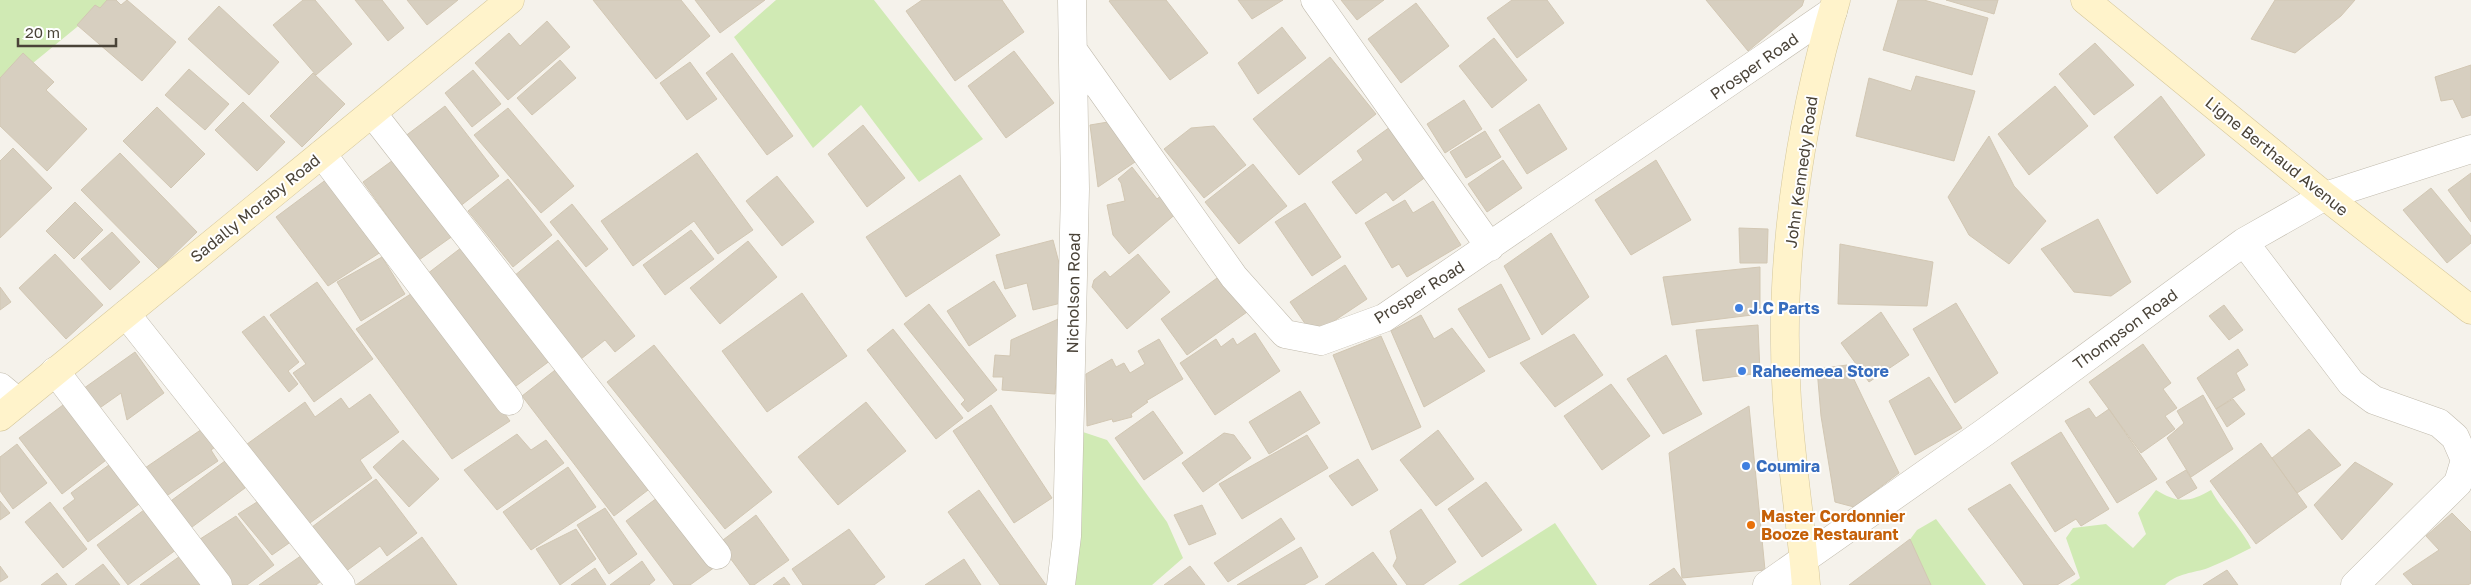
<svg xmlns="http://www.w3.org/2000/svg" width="2471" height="585" font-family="'Golos Text',sans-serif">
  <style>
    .green { fill: #d0eab4 }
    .building { fill: #d7cfc0; stroke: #d2c7b3 }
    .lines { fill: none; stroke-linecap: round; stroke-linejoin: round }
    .street-casing { stroke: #c1bbad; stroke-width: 29 }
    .secondary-casing { stroke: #d5c79a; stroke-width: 29 }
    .street { stroke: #fff; stroke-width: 28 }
    .secondary { stroke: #fff3cb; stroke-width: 28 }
    .shop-dot { fill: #3f7fe0; stroke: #fff; stroke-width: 2 }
    .food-dot { fill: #e8710a; stroke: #fff; stroke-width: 2 }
    .labels { text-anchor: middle; stroke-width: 4; stroke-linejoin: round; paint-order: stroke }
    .street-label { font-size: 16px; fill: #4a4338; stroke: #fff }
    .shop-label { font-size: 16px; font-weight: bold; fill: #366cbe; stroke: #fff; text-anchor: start }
    .food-label { font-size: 16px; font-weight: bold; fill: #c56008; stroke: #fff; text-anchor: start }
  </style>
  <rect width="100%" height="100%" fill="#f5f2eb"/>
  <!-- green -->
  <path class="green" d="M0,0H110L0,90Z
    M776,0H874L983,139L919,182L861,105L813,148L734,37Z
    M1077,430L1107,440L1167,522L1183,558L1152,585H1069Z
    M2156,490C2177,503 2189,503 2211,490C2222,511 2241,527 2251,548C2237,555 2223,562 2208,568C2194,573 2177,573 2165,585H2070L2080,578L2066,538L2073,528L2106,524L2133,548L2146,534L2138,513Z
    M1936,519L1986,585H1906L1900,553L1917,530Z
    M1555,523L1597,585H1458Z"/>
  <!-- building -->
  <path class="building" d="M107,0H116L121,5L127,0L176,42L142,81L77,25L95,5L100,8Z
    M303,0H315L352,44L316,75L273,25Z
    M355,0H382L404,28L388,41Z
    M407,0H458L427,25Z
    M593,0H681L710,36L656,79Z
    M695,0H765L720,33Z
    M922,0H1002L1024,32L955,81L906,11Z
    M1111,0H1166L1208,53L1170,80L1109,1Z
    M1238,0H1283L1252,19Z
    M1341,0H1384L1357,20Z
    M1512,0H1547L1564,23L1517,58L1487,18Z
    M1706,0H1804L1802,6L1748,51Z
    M1898,0H1924L1988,18L1972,75L1883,50Z
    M1946,0H1998L1994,14Z
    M2275,0H2355L2341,16L2295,53L2251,39Z
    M1416,3L1449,46L1401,83L1368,39Z
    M219,6L279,62L249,95L188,39Z
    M547,21L570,47L508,100L475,63L509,33L520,46Z
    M1282,27L1306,58L1258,94L1238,63Z
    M1494,38L1527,80L1492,108L1459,66Z
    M2095,43L2134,85L2094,115L2059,74Z
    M1014,51L1054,103L1006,138L968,86Z
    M23,53L54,82L46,90L87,129L47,171L0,126V78Z
    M732,53L793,136L767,155L706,73Z
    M1330,57L1376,114L1299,175L1253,119Z
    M560,60L576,78L532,115L517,98Z
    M690,62L717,99L687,120L660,83Z
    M2471,65V115L2462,118L2453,99L2441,101L2435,77Z
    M189,69L229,104L205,130L165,95Z
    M473,70L501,104L472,127L445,93Z
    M313,73L345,104L302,147L270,116Z
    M1916,76L1975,91L1954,161L1856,136L1869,78L1911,91Z
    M2055,86L2088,126L2029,175L1998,134Z
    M2161,96L2205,155L2157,194L2114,137Z
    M1464,100L1482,129L1445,153L1427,124Z
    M243,102L285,142L257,171L215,130Z
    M1539,104L1567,149L1527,174L1499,130Z
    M445,106L499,176L459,207L404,137Z
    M157,107L205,154L171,188L123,141Z
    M508,108L574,186L541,213L474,135Z
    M1108,122L1135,162L1098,187L1090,125Z
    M863,125L905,178L867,207L828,154Z
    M1214,126L1246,165L1204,198L1164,149L1191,128Z
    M1390,127L1427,176L1393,201L1386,192L1356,214L1332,182L1363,160L1357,151Z
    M1485,131L1501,157L1466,178L1450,152Z
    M1989,136L2014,186L2046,221L2009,264L1969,235L1948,197Z
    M13,148L52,188L0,238V161Z
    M120,153L197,232L159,269L81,190Z
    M697,153L753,230L718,254L694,221L633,266L601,221Z
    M400,155L457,233L419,260L363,182Z
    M1503,160L1522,188L1487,212L1468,184Z
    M1656,160L1691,220L1631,255L1595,200Z
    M1253,164L1287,206L1239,244L1205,202Z
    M1132,167L1157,199L1164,193L1178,212L1129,254L1113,235L1107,205L1125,201L1121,183L1118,179Z
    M2471,173V222L2448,190Z
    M960,175L1000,235L906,297L866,237Z
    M331,176L384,250L328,286L276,217Z
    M777,176L814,222L782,246L746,201Z
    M508,179L552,235L513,267L468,211Z
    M2431,188L2471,236V243L2447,263L2403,210Z
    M1405,200L1413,213L1433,201L1461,245L1407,277L1399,264L1392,268L1365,223Z
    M75,202L103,230L74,259L46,231Z
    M1305,203L1341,257L1312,276L1275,222Z
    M572,204L608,249L586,267L550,222Z
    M2098,219L2131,282L2111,296L2074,292L2041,249Z
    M1739,228L1768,229L1767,263H1740Z
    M691,230L714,259L665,295L643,265Z
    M112,232L140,262L110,290L81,259Z
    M1551,233L1589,297L1542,335L1504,266Z
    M558,240L635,336L615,352L605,340L581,359L514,276Z
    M1053,240L1069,301L1033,310L1027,283L1005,289L996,255Z
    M748,241L777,277L720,324L690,288Z
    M466,244L551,360L512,389L427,274Z
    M1840,244L1933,262L1927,306L1838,304Z
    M55,254L103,305L66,339L19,288Z
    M1138,254L1170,292L1127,329L1092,287L1094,280L1105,271L1110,277Z
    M382,257L405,294L361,321L337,282Z
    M1345,265L1367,299L1313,335L1290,302Z
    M1760,267V314L1672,325L1663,277Z
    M1228,270L1254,307L1187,355L1161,319Z
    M994,281L1016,316L969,346L947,311Z
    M317,282L373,359L314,402L293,373L306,364L270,315Z
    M1501,284L1530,339L1489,358L1458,309Z
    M0,287L11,302L0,310Z
    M417,290L510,421L452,459L356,329Z
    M802,293L847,356L767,412L722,351Z
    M1956,303L1998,373L1955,403L1913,329Z
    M929,304L997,390L968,412L961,404L965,400L904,324Z
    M2224,305L2243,330L2229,340L2209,316Z
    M1881,312L1909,355L1869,382L1841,343Z
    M1421,315L1434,339L1452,328L1485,371L1424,407L1391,331Z
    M264,316L299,362L288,371L298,384L289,392L242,332Z
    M1065,316L1058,350L1055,394L1002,390L1003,377H993L995,355L1010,356L1011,340Z
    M1758,325L1760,373L1703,381L1696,330Z
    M893,329L963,418L936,439L867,350Z
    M1255,333L1280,371L1215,415L1180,363L1216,339L1221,347L1233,338L1237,345Z
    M1574,334L1603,375L1555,407L1520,363Z
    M1381,336L1421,427L1372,450L1333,355Z
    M1159,339L1183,379L1146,401L1148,402L1131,414L1132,417L1113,422L1112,419L1087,426L1086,374L1112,359L1116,367L1124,363L1130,373L1145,364L1138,351Z
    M2143,344L2171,383L2163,389L2177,408L2165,416L2175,429L2141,453L2089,382Z
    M654,345L772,492L725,529L607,382Z
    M2238,349L2248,365L2236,373L2245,390L2216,409L2197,378Z
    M135,352L164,393L127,420L121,393L94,412L80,391Z
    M1666,355L1702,414L1663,434L1627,379Z
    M1847,365L1899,473L1854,507L1835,502L1821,416L1817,369Z
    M559,367L652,487L614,516L522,396Z
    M1929,377L1962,428L1915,455L1889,401Z
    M1611,384L1650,436L1602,470L1564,416Z
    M1300,391L1320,423L1269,454L1249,422Z
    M370,394L399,432L360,460L372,478L303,528L243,447L305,402L315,417L341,398L349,409Z
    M2203,395L2233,449L2191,477L2167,438L2184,423L2177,411Z
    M71,399L114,454L62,494L19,438Z
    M2233,399L2245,414L2227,427L2216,409Z
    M866,402L906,451L838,505L798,457Z
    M991,405L1052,498L1014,523L953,431Z
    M1749,406L1765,570L1682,578L1669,453Z
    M2089,408L2096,418L2109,409L2157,479L2117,503L2065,421Z
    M1153,411L1183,453L1144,480L1115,438Z
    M205,427L218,445L211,450L218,461L165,497L145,468Z
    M2309,429L2341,465L2297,493L2272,458Z
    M1438,430L1474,479L1436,506L1400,460Z
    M2061,432L2109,509L2081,526L2076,519L2055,532L2011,463Z
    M1224,433L1234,435L1251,458L1203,492L1182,463Z
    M517,434L531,450L546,440L564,463L497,510L464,470Z
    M1307,435L1328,468L1242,519L1219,484Z
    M403,440L439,479L409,507L373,467Z
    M2261,443L2307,507L2256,544L2210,481Z
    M17,444L47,483L13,509L0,491V457Z
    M117,459L147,498L88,542L63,508L75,499L71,493Z
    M1358,459L1378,490L1352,506L1329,476Z
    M225,461L245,488L188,530L168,503Z
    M2355,462L2393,484L2342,540L2314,505Z
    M568,467L596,507L531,550L503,512Z
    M2186,470L2197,488L2178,499L2166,482Z
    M376,479L417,533L387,556L380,546L341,575L308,530Z
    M1486,482L1522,530L1482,557L1448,509Z
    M2010,484L2075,574L2057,585H2024L1968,509Z
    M979,490L1046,585H1000L948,512Z
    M661,495L715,567L690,585H674L626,521Z
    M0,501L10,513L0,520Z
    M50,502L87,549L63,568L25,522Z
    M257,502L292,541L272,555L238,514Z
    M152,504L184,544L128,585L97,545Z
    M1202,505L1216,534L1189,545L1174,515Z
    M605,508L637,554L609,574L577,525Z
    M1421,509L1456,562L1423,585H1407L1393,566L1397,558L1390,531Z
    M2452,513L2471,532V583L2468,585H2413L2403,574L2439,550L2426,536Z
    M756,515L789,560L754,585H750L719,543Z
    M236,516L274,565L247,585H232L197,541Z
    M1281,518L1295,539L1228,582L1214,563Z
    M576,529L596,559L560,585L536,549Z
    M849,529L885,577L874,585H803L792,569Z
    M422,537L457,585H356Z
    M1910,539L1931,585H1849Z
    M1301,547L1318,577L1304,585H1237Z
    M187,551L212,585H140Z
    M1373,552L1397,585H1325Z
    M305,553L326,577L316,585H259Z
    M964,559L981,585H925Z
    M642,561L655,580L649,585H610Z
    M103,564L120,585H75Z
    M0,566L8,577L0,582Z
    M1190,566L1205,585H1164Z
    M595,568L606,585H571Z
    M1674,568L1686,585H1649Z
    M2227,570L2238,585H2203Z
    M57,573L67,585H41Z
    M784,577L790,585H773Z"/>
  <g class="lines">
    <defs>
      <path id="street" d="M1315,0L1490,247
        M1073,50L1234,277L1285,334L1321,341L1384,318L1833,11
        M372,113L717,555
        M322,154L509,401
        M2244,242L2351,383L2374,400L2439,423L2455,437L2465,460L2458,483L2355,585
        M126,314L341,585
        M55,371L218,585
        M0,387L18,402
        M1061,585L1067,536L1075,189L1072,0
        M1767,585L1985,432L2244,242L2325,196L2471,149"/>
      <path id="secondary" d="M2085,0L2325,196L2471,310
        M0,417L510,0
        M1806,585C1801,523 1791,462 1787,400C1778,268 1798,127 1836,0"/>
    </defs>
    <!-- street casing -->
    <use href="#street" class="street-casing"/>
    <!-- secondary casing -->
    <use href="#secondary" class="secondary-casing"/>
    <!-- street -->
    <use href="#street" class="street"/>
    <!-- secondary -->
    <use href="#secondary" class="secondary"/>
  </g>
  <!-- markers -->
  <g class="shop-dot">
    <circle cx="1739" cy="308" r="5"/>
    <circle cx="1742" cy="371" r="5"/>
    <circle cx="1746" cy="466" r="5"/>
  </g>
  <circle class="food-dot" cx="1751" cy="525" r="5"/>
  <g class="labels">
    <!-- street labels -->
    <g class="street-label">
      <text transform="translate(1754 66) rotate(-35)" y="6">Prosper Road</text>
      <text transform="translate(2277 156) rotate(39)" y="6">Ligne Berthaud Avenue</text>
      <text transform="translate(1801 172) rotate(-82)" y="6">John Kennedy Road</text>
      <text transform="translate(255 208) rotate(-39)" y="6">Sadally Moraby Road</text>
      <text transform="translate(1419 292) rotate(-32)" y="6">Prosper Road</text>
      <text transform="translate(1073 293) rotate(-89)" y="6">Nicholson Road</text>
      <text transform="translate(2125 329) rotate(-36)" y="6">Thompson Road</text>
    </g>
    <!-- shop labels -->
    <g class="shop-label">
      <text x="1749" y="314">J.C Parts</text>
      <text x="1752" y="377">Raheemeea Store</text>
      <text x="1756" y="472">Coumira</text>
    </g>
    <!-- food labels -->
    <g class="food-label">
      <text x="1761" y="522">Master Cordonnier<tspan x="1761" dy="18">Booze Restaurant</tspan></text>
    </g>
  </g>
  <!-- scale -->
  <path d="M18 38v8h98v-8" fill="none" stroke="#4a4338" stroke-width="2.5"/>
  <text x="25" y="38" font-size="15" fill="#4a4338" stroke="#ffffff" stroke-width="4" paint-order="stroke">20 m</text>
</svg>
